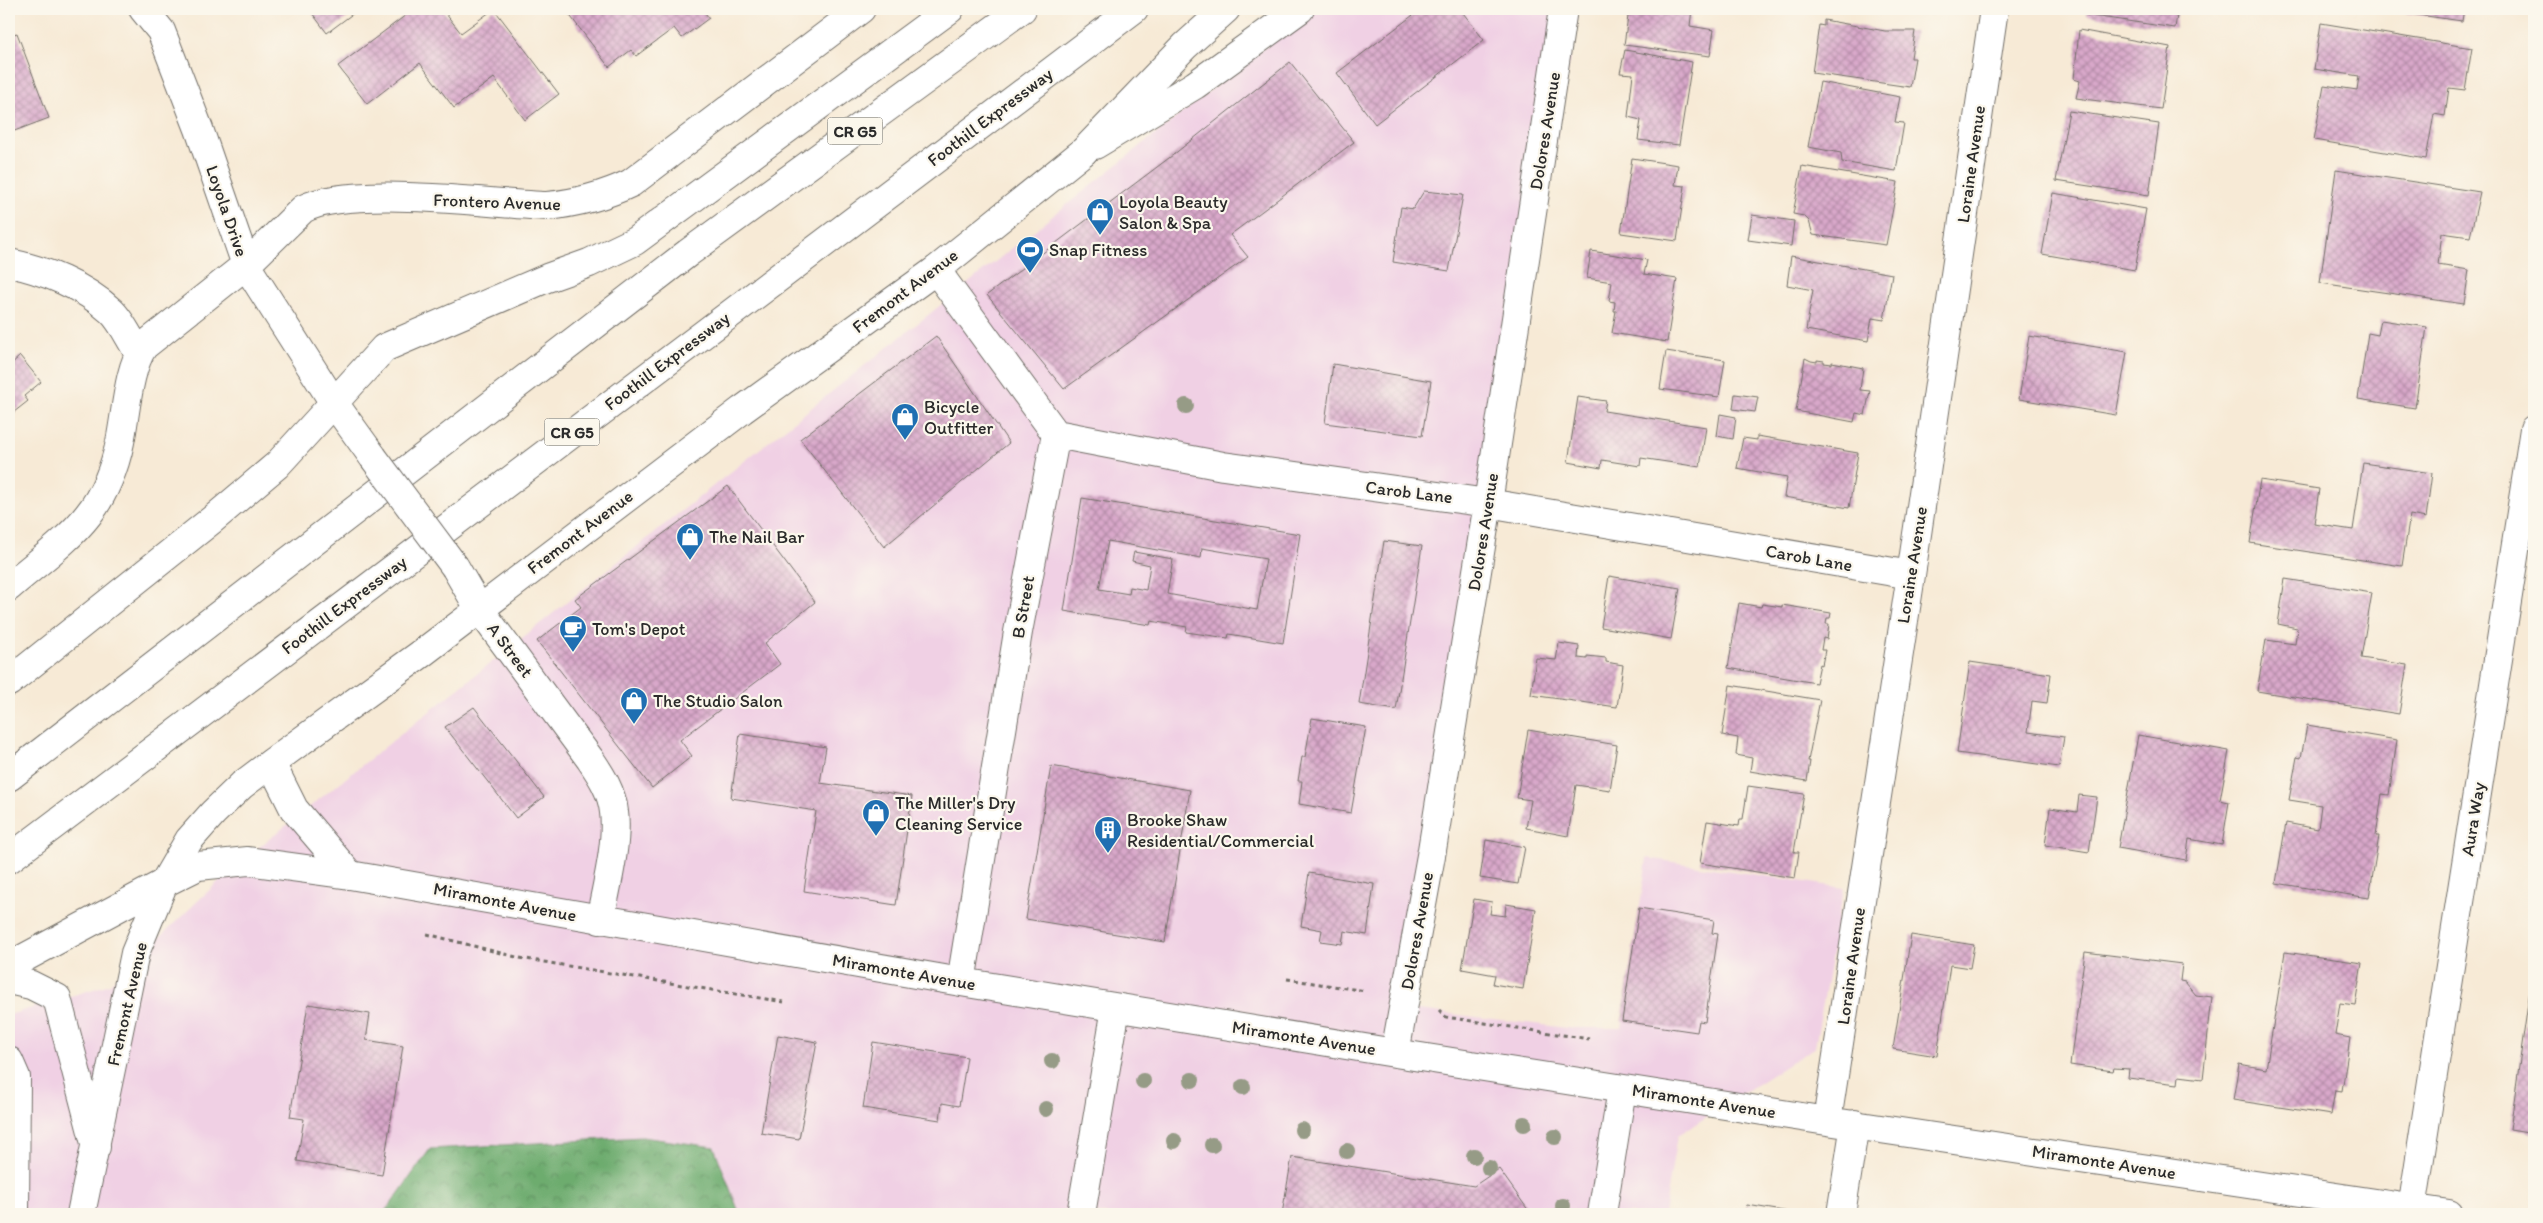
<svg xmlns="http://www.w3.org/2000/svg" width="2543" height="1223" font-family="Itim,sans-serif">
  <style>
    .built { fill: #f0d0e4 }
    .forest { fill: url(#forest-crowns); stroke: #4c6c4c }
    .building { fill: url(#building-cross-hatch); fill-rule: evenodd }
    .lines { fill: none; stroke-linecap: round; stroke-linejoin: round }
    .minor-casing { stroke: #726e67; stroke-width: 30 }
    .major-casing { stroke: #726e67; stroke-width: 30 }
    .highway-casing { stroke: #726e67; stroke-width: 30 }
    .path { stroke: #726e67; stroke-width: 3; stroke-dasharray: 4 4; stroke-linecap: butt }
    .minor { stroke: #fff; stroke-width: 28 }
    .major { stroke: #fff; stroke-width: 28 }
    .highway { stroke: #fff; stroke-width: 28 }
    .minor-bridge-casing { stroke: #726e67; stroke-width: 30; stroke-linecap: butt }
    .minor-bridge { stroke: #fff; stroke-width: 28 }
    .tree { fill: #969b86 }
    .labels { text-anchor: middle; stroke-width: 4.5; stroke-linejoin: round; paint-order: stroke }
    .shield { fill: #fbf7ec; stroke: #696865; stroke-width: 1 }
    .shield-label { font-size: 16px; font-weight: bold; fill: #2b2b2b }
    .street-label { font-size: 18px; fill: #2b2b2b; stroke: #fbf7ec }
    .poi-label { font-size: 18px; fill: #2b2b2b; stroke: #fbf7ec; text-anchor: start }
  </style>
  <defs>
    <pattern id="forest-crowns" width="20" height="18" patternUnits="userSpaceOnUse" patternTransform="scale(1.25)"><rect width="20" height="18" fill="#6dac6e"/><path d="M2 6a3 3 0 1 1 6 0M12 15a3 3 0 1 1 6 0" fill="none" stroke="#5a8c5b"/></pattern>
    <pattern id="building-cross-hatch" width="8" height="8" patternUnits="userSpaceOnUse" patternTransform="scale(1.25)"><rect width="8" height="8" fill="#d9a8ca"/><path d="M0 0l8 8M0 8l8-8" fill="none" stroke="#b089a4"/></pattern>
  </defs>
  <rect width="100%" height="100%" fill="#fbf7ec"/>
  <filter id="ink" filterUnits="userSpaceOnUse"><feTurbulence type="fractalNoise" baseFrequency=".02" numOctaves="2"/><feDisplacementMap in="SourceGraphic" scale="10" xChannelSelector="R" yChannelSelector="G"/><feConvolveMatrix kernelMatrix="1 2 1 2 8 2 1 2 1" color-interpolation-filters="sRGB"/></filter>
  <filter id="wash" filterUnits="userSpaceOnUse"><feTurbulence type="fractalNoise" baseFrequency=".0096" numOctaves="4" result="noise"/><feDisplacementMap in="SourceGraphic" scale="20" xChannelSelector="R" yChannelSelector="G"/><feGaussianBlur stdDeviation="1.12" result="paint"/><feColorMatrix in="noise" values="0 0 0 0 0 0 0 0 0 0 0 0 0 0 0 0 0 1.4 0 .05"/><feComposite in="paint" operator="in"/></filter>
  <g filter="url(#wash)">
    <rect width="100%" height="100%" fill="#f7ead6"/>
    <!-- built -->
    <path class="built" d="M1313,9H1578L1410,1009L1567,1028H1622L1647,858L1844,888L1815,1047L1677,1136L1664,1214H9V1015L110,984L234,867Z"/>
    <!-- forest -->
    <path class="forest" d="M642,1137L714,1147L739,1212L744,1214H384L430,1149Z"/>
    <g id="blocks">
      <!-- building -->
      <path class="building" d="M309,9H359L327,33Z
        M414,9H442L461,33L494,9L559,94L525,120L494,78L454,108L420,63L367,104L338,66Z
        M565,9H702L709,18L682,38L674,28L636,56L631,50L609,67Z
        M1421,9H1460L1484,40L1375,124L1337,73Z
        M1629,9H1692L1690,26L1714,30L1710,56L1624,45Z
        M2087,9H2178L2175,28L2086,15Z
        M2376,9H2464L2462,21Z
        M1824,20L1885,31H1915L1911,58H1915L1910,87L1812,73L1819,25L1824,26Z
        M2321,23L2472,48L2465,90L2449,88L2445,116L2434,114L2426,159L2314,140L2324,85L2357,90L2359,76L2314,69Z
        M2079,30L2170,47L2161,109L2076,98L2080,81L2074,79Z
        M17,33L49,118L9,133V36Z
        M1625,50L1692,62L1679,145L1638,140L1641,120L1628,117L1633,74L1620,73Z
        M1290,62L1354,142L1230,235L1248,257L1064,389L987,295L1173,155Z
        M1820,82L1900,97L1895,122L1904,123L1896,171L1842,162L1841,153L1808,147Z
        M2069,111L2159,124L2149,195L2056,181Z
        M1632,158L1678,165L1675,185L1685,186L1677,241L1621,233Z
        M1802,166L1898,182L1886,245L1813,235L1809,221L1804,216L1793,214Z
        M2336,170L2480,192L2470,237L2442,233L2438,265L2469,270L2464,304L2320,283Z
        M1424,191L1463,195L1449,271L1393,262L1401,207L1413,209Z
        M2053,193L2146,209L2135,270L2042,254Z
        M1752,215L1794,221L1791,246L1748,240Z
        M1591,251L1647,260L1644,274L1677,279L1667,342L1612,333L1616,311H1614L1615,302L1609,301L1612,282L1587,278Z
        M1791,256L1892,274L1884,320L1872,318L1868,341L1806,330L1813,290L1787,285Z
        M2381,320L2427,327L2415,408L2358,399L2368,333L2378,335Z
        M936,336L1009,443L884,547L800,439Z
        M2029,336L2127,352L2116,415L2019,399Z
        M1666,351L1725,360L1719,397L1660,389Z
        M20,356L41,382L24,396L28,401L9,416V366Z
        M1805,358L1811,361L1817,362V360L1824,361V363L1832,364V362L1863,368L1860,390L1870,391L1865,415L1856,413L1854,422L1796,411Z
        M1333,364L1431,381L1422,436L1325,423Z
        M1735,394L1758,397L1755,412L1733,409Z
        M1578,397L1606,401L1604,411L1706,427L1700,467L1641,458L1640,466L1602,460L1601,468L1568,462Z
        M1720,414L1736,417L1733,439L1717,436Z
        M1757,436L1858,453L1849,508L1784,497L1787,477L1737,468L1743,438L1757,440Z
        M2363,463L2432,473L2426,518L2410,515L2402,566L2250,543L2260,480L2319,489L2314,524L2353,530Z
        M728,486L815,602L765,643L780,664L680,740L692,756L652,788L537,641L581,607L575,599Z
        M1082,498L1300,534L1283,643L1229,634L1228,638L1186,632L1187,627L1151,621L1150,625L1064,611ZM1108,541L1201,558L1202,548L1266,559L1257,610L1167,594L1173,559L1134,552L1132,561L1150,565L1146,590L1130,587L1129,594L1099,589Z
        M1384,541L1422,546L1396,710L1359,704Z
        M1609,576L1680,588L1671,639L1601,627Z
        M2285,579L2372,593L2361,658L2407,665L2399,714L2257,691L2266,640L2295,644L2297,628L2278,624Z
        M1739,603L1761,607L1762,604L1782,607V605L1831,613L1830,618H1827L1826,624H1829L1827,639L1823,638L1821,650H1825L1822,665L1820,664L1816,683L1728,668Z
        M1559,643L1579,646L1578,658L1587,659V656L1606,658V662L1623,665L1617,707L1531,695L1536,658L1556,660Z
        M1970,662L2051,674L2047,703L2032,701L2028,732L2064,737L2059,767L1957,753Z
        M1730,685L1820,700L1808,761H1810L1807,781L1750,771L1752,758L1736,755L1738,738L1722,735Z
        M474,707L544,797L516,818L445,727Z
        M1312,718L1366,727L1351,813L1299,804L1302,781H1298L1302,757H1305Z
        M2307,725L2397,740L2389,795L2382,794L2376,836H2379L2369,898L2276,883L2286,823L2318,829L2321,805L2289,800L2297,757L2301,758Z
        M1528,730L1617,745L1610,790L1576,785L1568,836L1526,828L1531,800L1517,798Z
        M740,734L826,747L820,783L912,796L896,905L804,891L816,811L731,798Z
        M2138,735L2229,751L2220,800L2229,802L2222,845L2189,839L2186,860L2118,848Z
        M1051,766L1190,790L1165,942L1026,919Z
        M1748,786L1804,794L1794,852H1799L1795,878L1700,863L1707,821L1739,826L1740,819H1743Z
        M2079,795L2097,797L2089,852L2045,845L2050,808L2077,812Z
        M1486,840L1525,847L1518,884L1480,878Z
        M1309,873L1374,884L1367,935L1344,931L1342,944L1320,941L1322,930L1301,926Z
        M1474,899L1492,902L1490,914L1505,916L1506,904L1536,909L1523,989L1493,984L1495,975L1462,969Z
        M1639,908L1714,920L1712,933L1718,934L1705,1022L1699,1021L1697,1032L1622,1021Z
        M1911,935L1974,945L1970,968L1950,965L1937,1056L1893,1049Z
        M2085,952L2182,964L2180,981L2185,982L2196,995L2212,997L2203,1079L2179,1076L2178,1084L2128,1078L2129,1069L2114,1068L2113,1071L2070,1065Z
        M2285,952L2362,963L2355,1005L2340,1003L2335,1035L2350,1038L2342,1091L2335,1090L2331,1115L2233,1100L2239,1064L2266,1069Z
        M2533,969H2534V1133L2510,1129Z
        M308,1004L370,1014L366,1040L403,1046L382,1175L297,1161L304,1119L290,1117Z
        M778,1035L817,1042L799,1139L761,1133Z
        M873,1042L967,1057L959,1106L942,1103L940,1120L863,1108Z
        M1292,1157L1474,1186L1499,1169L1531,1214H1282Z
        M1747,1205L1795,1213V1214H1745Z"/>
    </g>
  </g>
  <g filter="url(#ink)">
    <use href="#blocks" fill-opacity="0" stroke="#726e67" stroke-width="1"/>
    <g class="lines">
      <defs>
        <path id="minor" d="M143,9L161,31L199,129L246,265L334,403L373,457
          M1095,145L1195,85L1300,9
          M9,263C44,270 84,286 111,311C122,321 130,340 139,353
          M936,270L1056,434L1018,632L961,982
          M1056,434L1223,466L1488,503L1911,575
          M455,567L480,610L590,759C601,775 612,792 614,812C618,843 606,888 600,920
          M9,587C34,565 68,541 88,515C104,495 115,467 120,442C126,414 128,368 144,346L246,265L303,209C351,184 489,204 547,206C577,203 604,196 631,183L861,9
          M164,883L198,866L248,861L350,875L961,982L1395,1053L1827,1121L2449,1214
          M1395,1053L1432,850L1488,503L1563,9
          M9,1061L16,1077L15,1214
          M1827,1121L1911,575L1994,9
          M2412,1209L2534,429
          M1081,1214L1116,1008
          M1602,1214L1622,1089
          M1841,1214L1855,1124"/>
        <path id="major" d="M271,763L294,809L350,875
          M81,1214L135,953L164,883L189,840L213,813L242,785L271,763L421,654L742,410L936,270L1083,152"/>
        <path id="highway" d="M1083,152L1185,46L1226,9
          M9,682L213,519L277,465L384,348L547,278L589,263L635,241L950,9
          M9,777L688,253L1022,9
          M9,859L1134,9
          M9,966L164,883
          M9,980L31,985L57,998L96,1147"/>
      </defs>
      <!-- minor casing -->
      <use href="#minor" class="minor-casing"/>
      <!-- major casing -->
      <use href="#major" class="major-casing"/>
      <!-- highway casing -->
      <use href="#highway" class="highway-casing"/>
      <!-- path -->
      <path class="path" d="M427,934L520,958L784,1002
        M1287,979L1366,991
        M1439,1010L1446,1017L1589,1039"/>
      <!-- minor -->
      <use href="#minor" class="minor"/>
      <!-- major -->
      <use href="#major" class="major"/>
      <!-- highway -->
      <use href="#highway" class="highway"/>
      <defs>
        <path id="minor-bridge" d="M373,457L455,567"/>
      </defs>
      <!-- minor-bridge casing -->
      <use href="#minor-bridge" class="minor-bridge-casing"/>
      <!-- minor-bridge -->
      <use href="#minor-bridge" class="minor-bridge"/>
    </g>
    <!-- trees -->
    <g class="tree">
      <circle cx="1186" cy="406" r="8"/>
      <circle cx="1052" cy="1061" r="8"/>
      <circle cx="1192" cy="1080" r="8"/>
      <circle cx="1143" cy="1081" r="8"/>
      <circle cx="1243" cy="1087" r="8"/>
      <circle cx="1046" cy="1109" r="8"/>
      <circle cx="1524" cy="1124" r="8"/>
      <circle cx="1302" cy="1130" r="8"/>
      <circle cx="1555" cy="1137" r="8"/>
      <circle cx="1174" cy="1141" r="8"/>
      <circle cx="1212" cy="1145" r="8"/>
      <circle cx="1347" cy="1151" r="8"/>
      <circle cx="1474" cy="1156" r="8"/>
      <circle cx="1489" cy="1168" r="8"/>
      <circle cx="1563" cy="1206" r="8"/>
    </g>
  </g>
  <!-- icons -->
  <defs>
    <symbol id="shop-pin" viewBox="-11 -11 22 30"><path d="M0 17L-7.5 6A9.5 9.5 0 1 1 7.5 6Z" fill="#1f6fb2" stroke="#fbf7ec"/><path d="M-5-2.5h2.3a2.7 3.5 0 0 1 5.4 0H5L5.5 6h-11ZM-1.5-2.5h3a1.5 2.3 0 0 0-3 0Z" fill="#fff"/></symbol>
    <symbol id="stadium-pin" viewBox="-11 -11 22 30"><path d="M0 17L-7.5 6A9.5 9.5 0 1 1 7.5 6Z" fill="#1f6fb2" stroke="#fbf7ec"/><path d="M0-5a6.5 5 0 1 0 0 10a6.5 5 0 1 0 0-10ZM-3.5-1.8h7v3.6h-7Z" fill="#fff"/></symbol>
    <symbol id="cafe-pin" viewBox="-11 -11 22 30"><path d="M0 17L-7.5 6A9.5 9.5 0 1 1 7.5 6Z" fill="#1f6fb2" stroke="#fbf7ec"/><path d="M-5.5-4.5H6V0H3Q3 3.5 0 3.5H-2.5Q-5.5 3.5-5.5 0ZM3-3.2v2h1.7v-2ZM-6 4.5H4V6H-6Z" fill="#fff"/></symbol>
    <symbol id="building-pin" viewBox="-11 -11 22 30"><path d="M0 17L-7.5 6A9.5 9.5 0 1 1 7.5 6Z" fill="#1f6fb2" stroke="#fbf7ec"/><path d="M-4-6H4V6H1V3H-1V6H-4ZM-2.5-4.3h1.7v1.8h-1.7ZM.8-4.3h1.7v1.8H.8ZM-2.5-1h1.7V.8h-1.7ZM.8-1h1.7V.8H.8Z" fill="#fff"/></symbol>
  </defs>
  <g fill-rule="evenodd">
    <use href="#shop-pin" x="1084" y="196" width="32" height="43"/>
    <use href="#stadium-pin" x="1014" y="234" width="32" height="43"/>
    <use href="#shop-pin" x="889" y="401" width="32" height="43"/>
    <use href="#shop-pin" x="674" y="521" width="32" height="43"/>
    <use href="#cafe-pin" x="557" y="613" width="32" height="43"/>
    <use href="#shop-pin" x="618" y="685" width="32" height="43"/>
    <use href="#shop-pin" x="860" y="797" width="32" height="43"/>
    <use href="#building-pin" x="1092" y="814" width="32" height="43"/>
  </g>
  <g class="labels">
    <!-- shield labels -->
    <g class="shield">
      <rect x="827.5" y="117.5" width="55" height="27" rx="4"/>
      <rect x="544.5" y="418.5" width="55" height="27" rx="4"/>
    </g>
    <g class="shield-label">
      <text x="855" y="137">CR G5</text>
      <text x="572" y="438">CR G5</text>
    </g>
    <!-- street labels -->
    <g class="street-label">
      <text transform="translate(990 117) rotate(-37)" y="6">Foothill Expressway</text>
      <text transform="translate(1545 131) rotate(-81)" y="6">Dolores Avenue</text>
      <text transform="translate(1971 164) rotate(-82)" y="6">Loraine Avenue</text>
      <text transform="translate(497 202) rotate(2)" y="6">Frontero Avenue</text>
      <text transform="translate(227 211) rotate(71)" y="6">Loyola Drive</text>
      <text transform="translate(905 291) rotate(-37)" y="6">Fremont Avenue</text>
      <text transform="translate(667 361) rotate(-37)" y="6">Foothill Expressway</text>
      <text transform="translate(1409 492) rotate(7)" y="6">Carob Lane</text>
      <text transform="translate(580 532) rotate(-37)" y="6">Fremont Avenue</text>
      <text transform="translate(1483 532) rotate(-81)" y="6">Dolores Avenue</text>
      <text transform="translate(1809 558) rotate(10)" y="6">Carob Lane</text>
      <text transform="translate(1912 565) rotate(-81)" y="6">Loraine Avenue</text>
      <text transform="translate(344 605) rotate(-37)" y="6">Foothill Expressway</text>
      <text transform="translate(1023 607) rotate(-80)" y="6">B Street</text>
      <text transform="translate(510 650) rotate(53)" y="6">A Street</text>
      <text transform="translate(2473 819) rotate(-81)" y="6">Aura Way</text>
      <text transform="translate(505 902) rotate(11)" y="6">Miramonte Avenue</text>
      <text transform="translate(1417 931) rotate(-80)" y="6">Dolores Avenue</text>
      <text transform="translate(1851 966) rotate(-82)" y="6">Loraine Avenue</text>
      <text transform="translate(904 972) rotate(10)" y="6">Miramonte Avenue</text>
      <text transform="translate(127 1004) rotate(-77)" y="6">Fremont Avenue</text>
      <text transform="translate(1304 1038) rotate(9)" y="6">Miramonte Avenue</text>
      <text transform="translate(1704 1101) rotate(9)" y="6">Miramonte Avenue</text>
      <text transform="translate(2104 1162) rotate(9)" y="6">Miramonte Avenue</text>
    </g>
    <!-- poi labels -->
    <g class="poi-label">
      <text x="1119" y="208">Loyola Beauty<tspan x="1119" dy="21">Salon &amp; Spa</tspan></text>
      <text x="1049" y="256">Snap Fitness</text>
      <text x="924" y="413">Bicycle<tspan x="924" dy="21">Outfitter</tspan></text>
      <text x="709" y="543">The Nail Bar</text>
      <text x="592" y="635">Tom's Depot</text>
      <text x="653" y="707">The Studio Salon</text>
      <text x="895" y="809">The Miller's Dry<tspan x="895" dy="21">Cleaning Service</tspan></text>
      <text x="1127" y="826">Brooke Shaw<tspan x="1127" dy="21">Residential/Commercial</tspan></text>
    </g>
  </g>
  <!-- margin -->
  <rect width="2543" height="1223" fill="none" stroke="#fbf7ec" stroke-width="30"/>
</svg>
